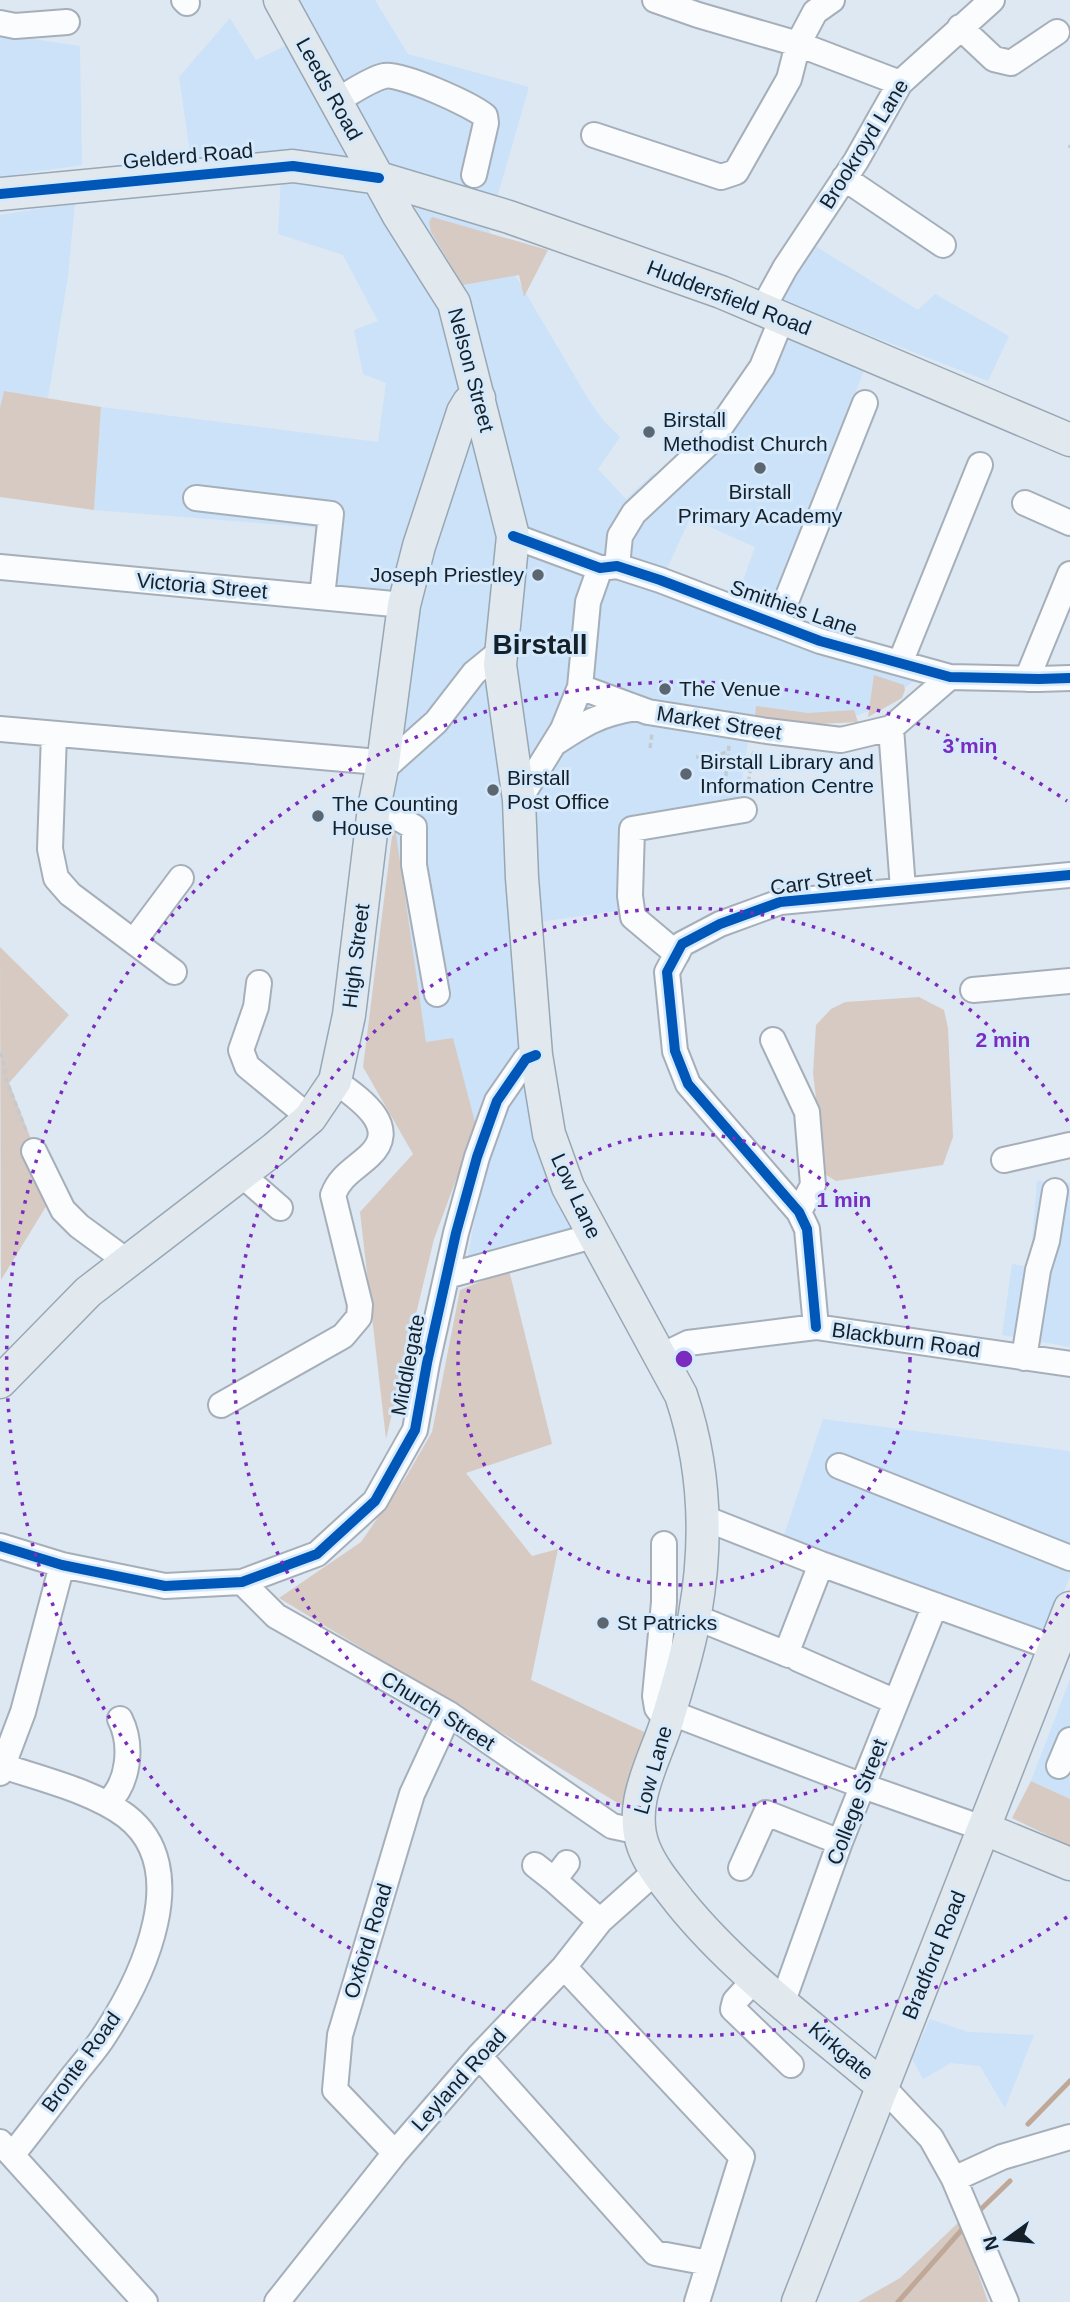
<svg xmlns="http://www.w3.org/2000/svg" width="1070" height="2302" font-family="Helvetica,sans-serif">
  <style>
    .built { fill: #cce2f8 }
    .green { fill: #d7cac2 }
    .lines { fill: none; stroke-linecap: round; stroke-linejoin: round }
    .stream { stroke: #bfa897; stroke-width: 5 }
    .minor-casing { stroke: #a6afb9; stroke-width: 28 }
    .major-casing { stroke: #98a7b4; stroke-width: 35 }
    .path { stroke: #c5cace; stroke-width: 3.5; stroke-dasharray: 5 3.5; stroke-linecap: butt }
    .minor { stroke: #fafcfd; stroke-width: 24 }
    .major { stroke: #e1e8ee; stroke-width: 32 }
    .cycleway-casing { stroke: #d4e9fc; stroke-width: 15 }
    .cycleway { stroke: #0057b8; stroke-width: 10 }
    .ring { fill: none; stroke: #7b2cbf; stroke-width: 3.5; stroke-dasharray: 3.5 7 }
    .poi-dot { fill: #5c6670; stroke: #d4e9fc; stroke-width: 2.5 }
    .labels { text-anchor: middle; stroke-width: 6; stroke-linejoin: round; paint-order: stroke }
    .street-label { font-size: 21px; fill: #162029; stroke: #d4e9fc }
    .poi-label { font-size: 21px; fill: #162029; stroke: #d4e9fc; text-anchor: start }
    .district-label { font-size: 28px; font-weight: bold; fill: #162029; stroke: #d4e9fc }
    .centre { fill: #7b2cbf; stroke: #d4e9fc; stroke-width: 3.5 }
    .ring-label { font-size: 21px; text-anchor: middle; font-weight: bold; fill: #7b2cbf; stroke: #d4e9fc; stroke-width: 6; stroke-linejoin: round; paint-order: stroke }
  </style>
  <rect width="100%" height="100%" fill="#dde8f3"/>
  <!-- built -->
  <path class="built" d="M294,0H375L408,54L529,87L488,229L590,402L604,421L620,437L598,469L626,499L654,473L669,491L784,333L865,368L769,613L737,597L755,547L690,518L666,571L917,679L876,708L848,719L815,720L755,716L748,742L736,817L638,833L632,909L516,925L583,1234L468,1256L485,1162L452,1038L426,1043L388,784L420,597L311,584L322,528L94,510L101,407L378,442L386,383L363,374L354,330L378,321L343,255L278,234L282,158L191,160L179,77L230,18L256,60L291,43Z
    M0,34L80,46L82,165L0,177Z
    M75,203L68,276L48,398L4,391L0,407V215Z
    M812,244L918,310L935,294L1009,336L988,381L779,300Z
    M1037,1181L1070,1183V1347L1002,1335L1012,1264L1030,1267Z
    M823,1419L1070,1451V1576L1046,1636L784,1535Z
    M1070,1679V1799L1031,1781Z
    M930,2019L968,2032L1034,2035L1005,2108L980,2066L951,2063L923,2079L912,2059Z"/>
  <!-- green -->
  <path class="green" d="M432,217L548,250L524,297L519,275L463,285L431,232L429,222Z
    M4,391L101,407L94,510L0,497V407Z
    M874,675L904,685L905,690L902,698L868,717Z
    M756,706L808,713L854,710L858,722L819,724L755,716Z
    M394,820L426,1042L453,1038L476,1126L434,1239L386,1439L360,1212L413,1154L363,1067Z
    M0,947L69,1015L9,1083L53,1195L1,1280Z
    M919,997L944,1010L948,1028L953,1137L943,1165L836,1181L825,1174L813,1073L816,1025L831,1009L845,1002Z
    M509,1270L552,1444L466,1473L532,1556L558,1549L531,1680L651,1735L626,1808L279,1598L361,1542L406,1477L432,1432L460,1290Z
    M1031,1781L1070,1799V1846L1012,1818Z
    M960,2221L988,2302H858L900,2278Z"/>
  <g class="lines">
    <!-- stream -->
    <path class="stream" d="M1028,2124L1070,2081
      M977,2213L1010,2181
      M898,2302L966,2225"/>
    <defs>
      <path id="minor" d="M184,0L187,3
        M655,0L698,15L798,44L900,83
        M0,23L15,26L67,22
        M960,27L994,59L1011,63L1057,32
        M336,101C351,93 368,80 384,76C400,72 472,105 485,116L486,123L474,175
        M594,135L721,177L736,172L789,79L798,44L815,12L832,0
        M844,178L943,245
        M762,310L785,268L856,161L900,83L992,0
        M196,498L331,514L322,597
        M1025,503L1070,523
        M513,536L600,568L617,566L660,580L820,641L950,677L1039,679L1070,678
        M617,566L620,536L634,513L710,442L762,367L782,318
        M0,567L404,605
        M777,624L865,403
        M900,663L980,465
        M1027,679L1070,574
        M580,687L648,712L767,731L841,740L891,728L950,677
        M891,728L903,889
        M0,729L390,763L436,722L474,673L501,651
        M54,734L50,849L56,878L70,894L174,972
        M555,743C585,723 600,714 636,708
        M519,800L563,729L580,687L588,602L600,568
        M374,808L387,812L414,827V865L437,994
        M134,941L181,878
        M677,954L633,917L630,896L632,829L744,810
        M259,983L256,1007L241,1050L247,1066L310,1118
        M973,990L1070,981
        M773,1040L807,1112L813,1185L799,1212
        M34,1151L63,1210L79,1226L128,1262
        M1004,1160L1070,1145
        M241,1174L280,1208
        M447,1276L593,1236
        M816,1327L807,1229L799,1212L688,1084L675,1051L667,972L682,944L720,924L780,902L1070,875
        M661,1356L688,1343L816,1327L1070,1364
        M1024,1358L1038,1270L1047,1241L1055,1191
        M221,1405L343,1336L359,1317L360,1305L333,1195C340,1176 355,1169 369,1156C402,1126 357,1097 335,1081
        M839,1466L1070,1558
        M704,1518L821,1564L1054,1648
        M664,1544V1602L655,1696L657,1708L667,1721
        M0,1546L62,1565L165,1586L242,1582L317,1554L375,1501L415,1430L427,1363L456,1233L477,1157L497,1101L526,1059L536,1055
        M242,1582L276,1616L449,1714L612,1826L626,1829L638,1828
        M695,1617L789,1655
        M786,1654L821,1564
        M798,1659L896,1702
        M669,1712L863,1786L985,1829
        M3,1766C41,1779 93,1791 126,1816C194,1868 143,1976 106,2033C97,2048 85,2061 74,2075C53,2102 33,2129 12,2155
        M1059,1766L1070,1740
        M0,1773L23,1712L62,1565
        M107,1803C129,1784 133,1745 120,1719
        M567,1863L554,1880L600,1921
        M535,1865L554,1880
        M741,1868L766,1813L840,1842
        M564,1967L742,2157L697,2302
        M756,1978L735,2001L733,2009L791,2065
        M783,2001L840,1842L935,1605
        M479,2056L655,2253L709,2263
        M882,2086L931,2138L954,2179L1006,2302
        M0,2142L145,2302
        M395,2153L335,2090L340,2035L412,1794L449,1714
        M954,2179L1002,2157L1070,2137
        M277,2302L395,2153L479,2056L564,1967L600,1921L656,1871"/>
      <path id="major" d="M280,0L399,216L454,303L513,536L500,665L519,800L522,878L536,1055L549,1134L568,1187L681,1395C705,1466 708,1540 695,1614C689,1650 677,1687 667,1721C654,1762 627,1805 644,1848C652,1868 666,1884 679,1901C736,1972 813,2027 882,2086
        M0,194L293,166L379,178L509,217L721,292L1070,440
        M0,1382L88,1292L274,1149L310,1118L335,1081L349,1015L374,808L383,763L404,605L419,546L463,412L469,402L479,398
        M985,1829L1070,1864
        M798,2302L1070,1608"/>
    </defs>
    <!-- minor casing -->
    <use href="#minor" class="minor-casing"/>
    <!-- major casing -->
    <use href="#major" class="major-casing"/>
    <!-- path -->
    <path class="path" d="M1070,145V148
      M650,748L652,733
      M696,757H713L729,751
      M747,790L754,749
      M724,793L729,745
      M0,1053L3,1058L6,1079L27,1133"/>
    <!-- minor -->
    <use href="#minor" class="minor"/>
    <!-- major -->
    <use href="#major" class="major"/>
    <defs>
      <path id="cycleway" d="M0,194L293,166L379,178
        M513,536L600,568L617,566L660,580L820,641L950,677L1039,679L1070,678
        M816,1327L807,1229L799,1212L688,1084L675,1051L667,972L682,944L720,924L780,902L1070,875
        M0,1546L62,1565L165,1586L242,1582L317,1554L375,1501L415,1430L427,1363L456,1233L477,1157L497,1101L526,1059L536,1055"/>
    </defs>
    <!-- cycleway casing -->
    <use href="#cycleway" class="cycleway-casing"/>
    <!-- cycleway -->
    <use href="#cycleway" class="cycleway"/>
  </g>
  <!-- distance rings -->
  <g class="ring">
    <circle cx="684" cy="1359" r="226"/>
    <path d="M1069 1595A451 451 0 1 1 1069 1123"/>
    <path d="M1067 1917A677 677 0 1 1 1067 801"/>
  </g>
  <!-- markers -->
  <g class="poi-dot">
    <circle cx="649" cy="432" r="7"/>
    <circle cx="760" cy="468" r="7"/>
    <circle cx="538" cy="575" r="7"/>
    <circle cx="665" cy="689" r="7"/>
    <circle cx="686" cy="774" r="7"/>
    <circle cx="493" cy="790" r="7"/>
    <circle cx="318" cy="816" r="7"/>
    <circle cx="603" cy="1623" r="7"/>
  </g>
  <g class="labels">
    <!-- street labels -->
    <g class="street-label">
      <text transform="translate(329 89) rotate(61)" y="7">Leeds Road</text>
      <text transform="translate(864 144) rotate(-58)" y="7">Brookroyd Lane</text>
      <text transform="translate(188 156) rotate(-5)" y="7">Gelderd Road</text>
      <text transform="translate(729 298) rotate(21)" y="7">Huddersfield Road</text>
      <text transform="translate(471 370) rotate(75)" y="7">Nelson Street</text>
      <text transform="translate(202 586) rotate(5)" y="7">Victoria Street</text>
      <text transform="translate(794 608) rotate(19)" y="7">Smithies Lane</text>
      <text transform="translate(719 723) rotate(9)" y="7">Market Street</text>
      <text transform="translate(821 881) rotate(-8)" y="7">Carr Street</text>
      <text transform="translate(356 956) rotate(-83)" y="7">High Street</text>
      <text transform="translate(576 1196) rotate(65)" y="7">Low Lane</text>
      <text transform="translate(906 1340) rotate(8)" y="7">Blackburn Road</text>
      <text transform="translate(408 1365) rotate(-79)" y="7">Middlegate</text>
      <text transform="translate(438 1711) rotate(32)" y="7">Church Street</text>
      <text transform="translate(653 1770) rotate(-74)" y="7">Low Lane</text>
      <text transform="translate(857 1802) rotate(-69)" y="7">College Street</text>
      <text transform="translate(368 1941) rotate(-73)" y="7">Oxford Road</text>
      <text transform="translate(934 1955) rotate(-68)" y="7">Bradford Road</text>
      <text transform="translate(841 2051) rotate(40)" y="7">Kirkgate</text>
      <text transform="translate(81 2062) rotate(-54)" y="7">Bronte Road</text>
      <text transform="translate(459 2080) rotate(-48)" y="7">Leyland Road</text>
    </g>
    <!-- poi labels -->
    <g class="poi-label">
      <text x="663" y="427">Birstall<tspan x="663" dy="24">Methodist Church</tspan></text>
      <text x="760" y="499" text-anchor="middle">Birstall<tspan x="760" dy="24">Primary Academy</tspan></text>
      <text x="524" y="582" text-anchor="end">Joseph Priestley</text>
      <text x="679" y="696">The Venue</text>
      <text x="700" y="769">Birstall Library and<tspan x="700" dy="24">Information Centre</tspan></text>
      <text x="507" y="785">Birstall<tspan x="507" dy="24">Post Office</tspan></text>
      <text x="332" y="811">The Counting<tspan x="332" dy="24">House</tspan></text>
      <text x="617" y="1630">St Patricks</text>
    </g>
    <!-- district labels -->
    <g class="district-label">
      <text x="540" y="654">Birstall</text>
    </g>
  </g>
  <circle cx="684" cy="1359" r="10" class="centre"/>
  <g class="ring-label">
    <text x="970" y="753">3 min</text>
    <text x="1003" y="1047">2 min</text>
    <text x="844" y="1207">1 min</text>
  </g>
  <!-- north arrow -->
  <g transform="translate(1007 2239) rotate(255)" stroke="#d4e9fc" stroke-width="5" paint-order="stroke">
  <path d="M0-5L12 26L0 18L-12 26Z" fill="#162029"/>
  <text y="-10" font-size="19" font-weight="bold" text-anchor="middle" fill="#162029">N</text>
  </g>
</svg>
